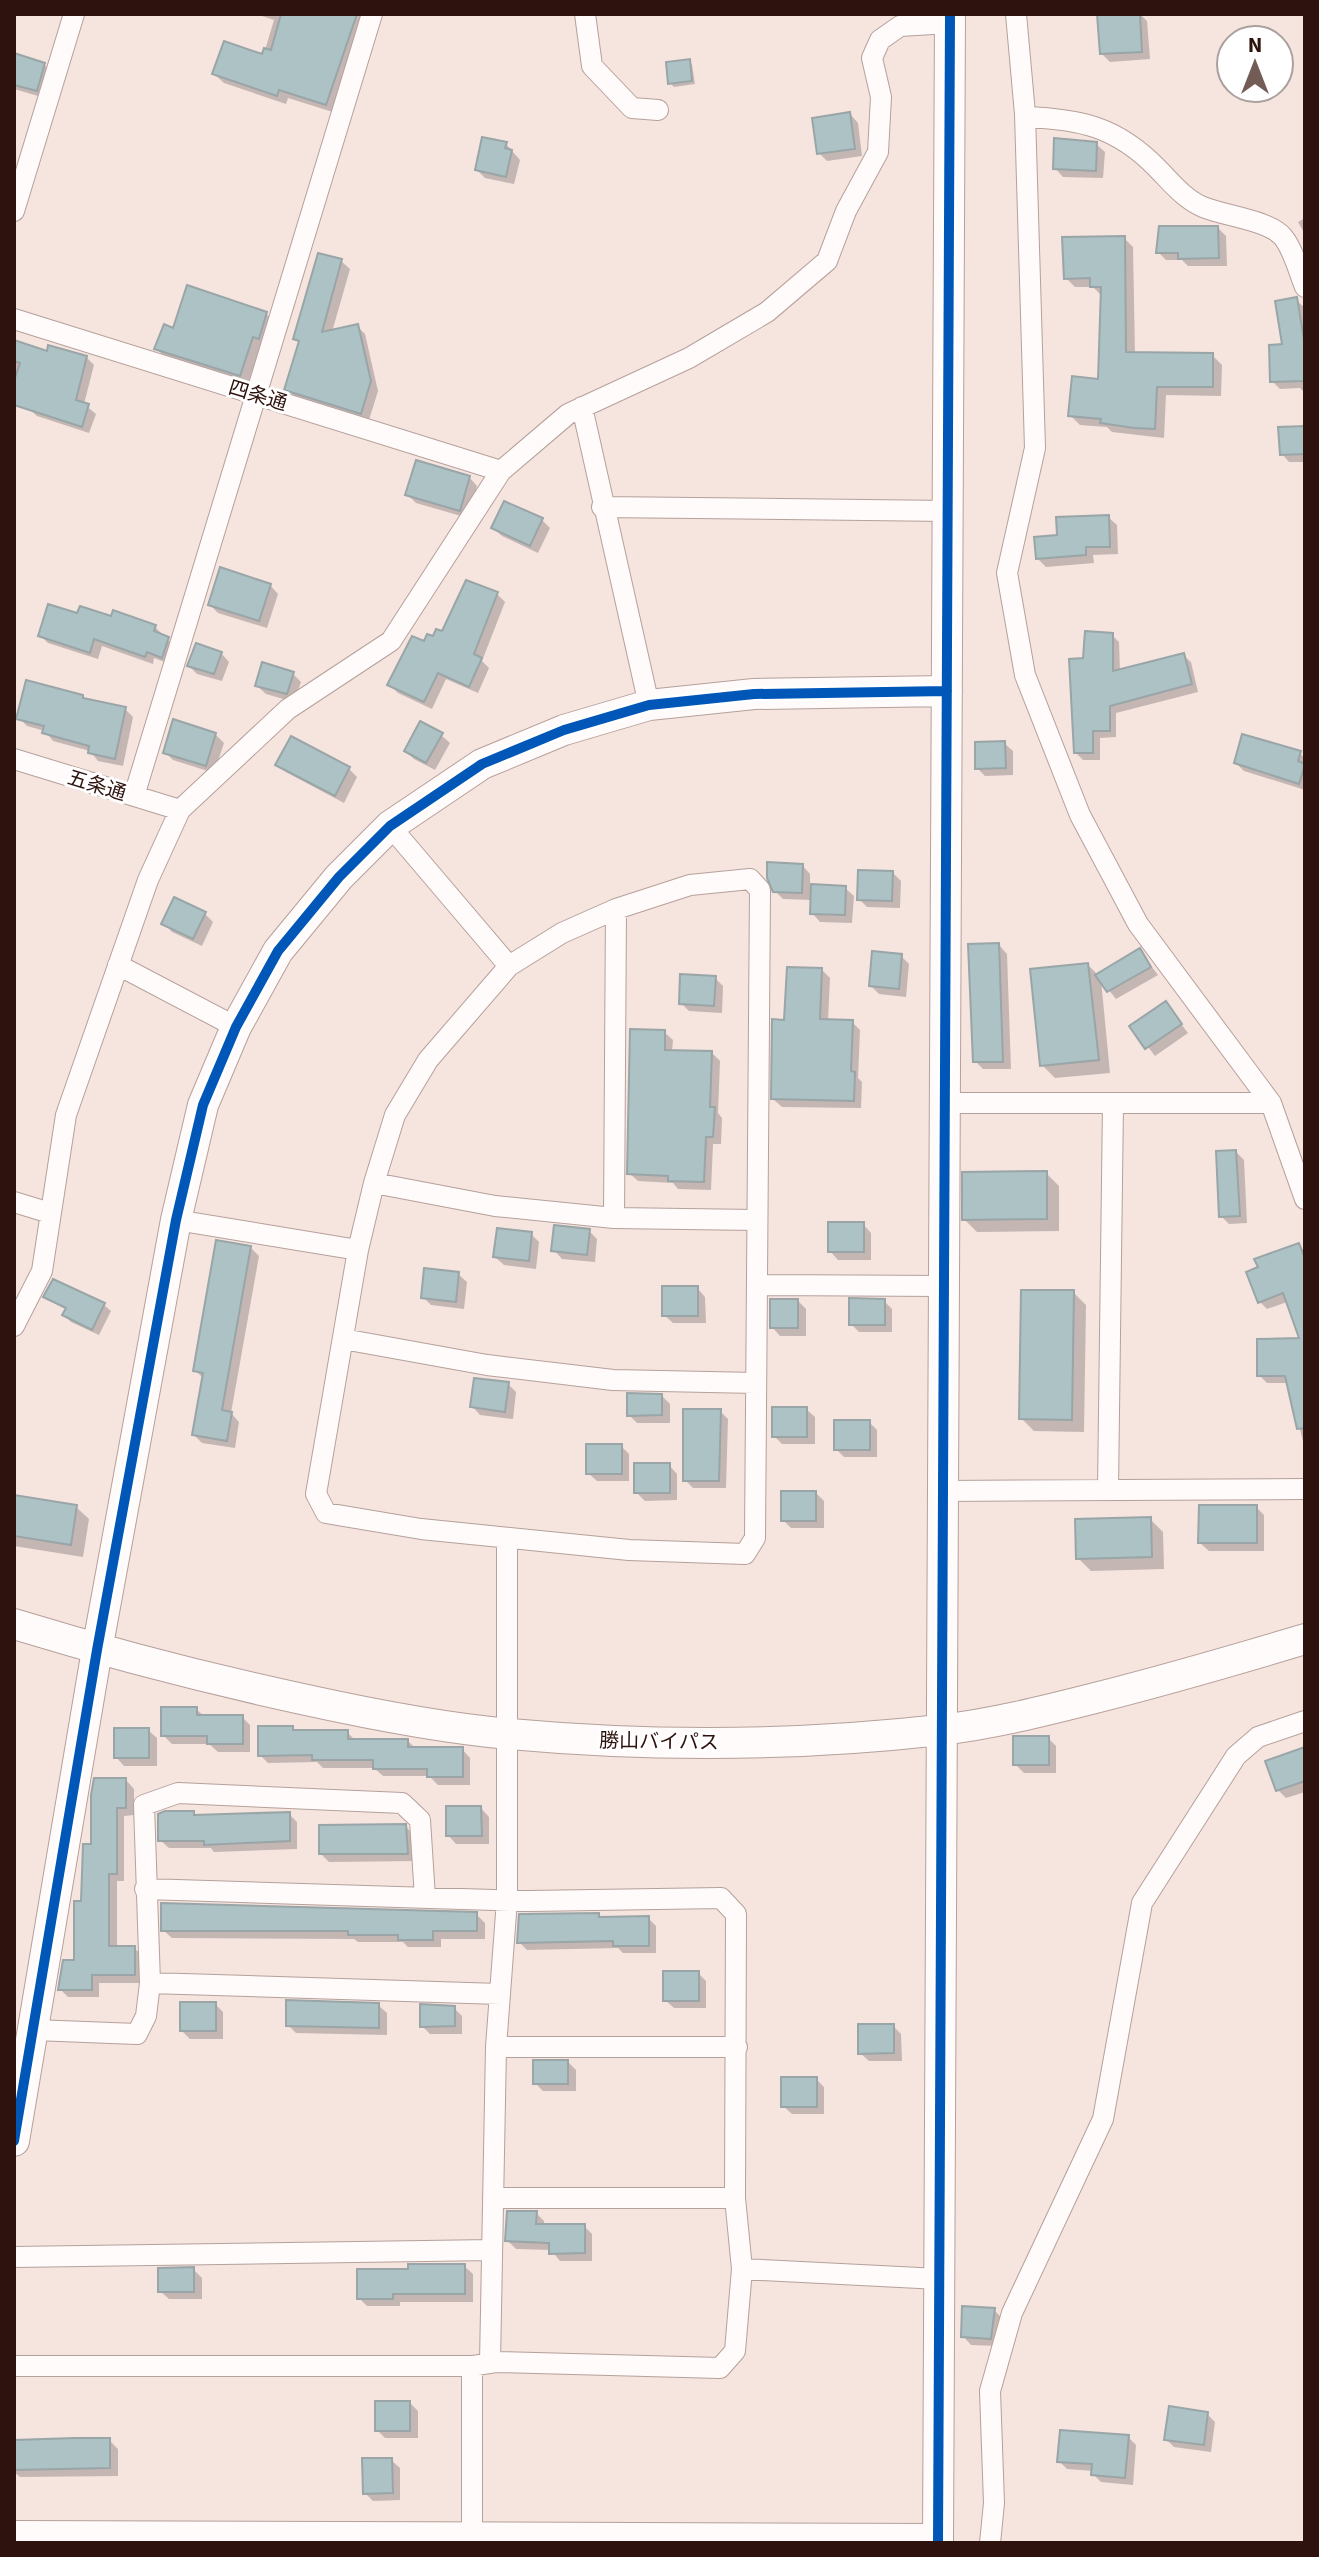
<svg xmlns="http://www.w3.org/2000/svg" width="1319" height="2557" font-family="'Source Sans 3','Noto Sans JP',sans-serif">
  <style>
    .shadow { fill: #0003 }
    .building { fill: #adc2c5; stroke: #99a5a7; stroke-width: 2 }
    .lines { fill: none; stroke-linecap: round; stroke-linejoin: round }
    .street-casing { stroke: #b6a09b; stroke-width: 22 }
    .secondary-casing { stroke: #b6a09b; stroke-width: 32 }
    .street { stroke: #fefbfa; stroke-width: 20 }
    .secondary { stroke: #fefbfa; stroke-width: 30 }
    .cycleway-casing { stroke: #fff; stroke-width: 15 }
    .cycleway { stroke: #0057b8; stroke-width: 10 }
    .labels { text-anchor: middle; stroke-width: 6; stroke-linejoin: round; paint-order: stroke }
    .street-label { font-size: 20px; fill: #2e120d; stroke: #fff }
  </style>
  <rect width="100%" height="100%" fill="#f6e4df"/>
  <!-- shadow -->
  <path class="shadow" d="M256,14H368L336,113L288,98L286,104L224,83L214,74L263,57L274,20Z
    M1123,14H1140L1147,21L1150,59L1110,62L1102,54Z
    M14,56L44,65L53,73L45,98L14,89Z
    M689,62L692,65L695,84L674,87L670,83Z
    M850,114L858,123L862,156L827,161L819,153Z
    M506,144L520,160L514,184L485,178L477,170Z
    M1096,144L1105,152L1103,178L1063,177L1055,168Z
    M1305,218V234L1298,222Z
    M1218,228L1226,236L1227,266H1188L1182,260H1166L1158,252Z
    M1124,238L1133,247L1135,354L1212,355L1222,365L1221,396L1166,395L1164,438L1112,432L1107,427L1080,425L1070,415L1100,381L1103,297L1093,287H1075L1066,278Z
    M319,255L341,261L350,269L332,332L357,326L365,334L378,391L369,420L295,397L287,389L300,343L295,338Z
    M1296,300L1304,307L1305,313V393L1300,388L1280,389L1272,381Z
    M266,314L275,322L267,346L261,344L248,383L165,357L157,349Z
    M14,342L48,353L86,357L94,365L84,404L96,414L89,433L37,416L29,409L37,387L14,378Z
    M1305,428V462H1289L1282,454Z
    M469,477L477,486L468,518L416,503L408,495Z
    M1108,517L1117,525L1118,554L1093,555L1094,563L1046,567L1038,559Z
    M542,520L550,528L538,553L502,536L493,528Z
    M270,585L278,594L267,628L218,613L210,605Z
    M497,594L505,602L482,661L489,668L478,693L446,679L432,709L398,693L390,685L425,644L443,634Z
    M78,616L112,618L155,627L175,647L170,664L154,658L153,664L102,646L98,659L48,643L40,635Z
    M1112,635L1119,642L1120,672L1183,655L1191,662L1198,692L1116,713V737L1100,738V760H1083L1076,753L1085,660Z
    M221,653L229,662L222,681L197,674L189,666Z
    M293,674L301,682L294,702L266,694L257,686Z
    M82,697L86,700L125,709L133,717L123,766L98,761L90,751L53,741L45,731L27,726L19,718Z
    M215,734L224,743L214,773L173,760L165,752Z
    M441,735L450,743L435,770L414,759L406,751Z
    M1004,743L1013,751V775L985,776L977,768Z
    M1300,753L1305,759V790L1244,771L1236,763Z
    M278,764L349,769L357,777L344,803L286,772Z
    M802,865L810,874V886L845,888L854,896L852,923L820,922L812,913V900L783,899L775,891Z
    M893,873L901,881L900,908L867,907L859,899Z
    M205,914L213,922L202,946L172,932L164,923Z
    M999,945L1007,954L1011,1069H983L975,1061Z
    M1140,951L1158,975L1116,999L1101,980L1110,1073L1055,1078L1042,1065L1088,965L1098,975Z
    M901,956L909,964L906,997L879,994L871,986Z
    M822,970L830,978L828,1021L852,1022L860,1030L858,1078L862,1082L861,1108L782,1107L773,1099L786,1022Z
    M715,978L723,986L722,1013L689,1011L681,1003Z
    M1166,1004L1188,1033L1155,1056L1132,1026Z
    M664,1032L673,1040L672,1052L712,1053L720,1061L718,1113L722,1118L721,1144H713L711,1190L678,1189L673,1183L638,1181L629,1173Z
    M1236,1152L1244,1160L1247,1223L1229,1224L1221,1216Z
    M1046,1173L1059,1186V1231L977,1232L964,1219Z
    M863,1224L871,1233V1260H838L830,1251Z
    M589,1231L597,1239L595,1262L562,1259L554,1250Z
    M531,1234L539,1242L536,1269L504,1265L495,1257Z
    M1299,1245L1305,1252V1338L1287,1302L1267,1309L1260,1302Z
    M250,1247L259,1256L231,1413L239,1422L235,1448L202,1443L194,1435L204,1379L195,1370Z
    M458,1274L467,1282L464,1309L431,1305L423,1297Z
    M697,1288L705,1297L706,1323H673L664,1315Z
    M1073,1292L1086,1305L1084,1432L1034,1431L1021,1418Z
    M46,1297L104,1305L111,1311L99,1335L71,1322L64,1315L67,1310Z
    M798,1301L806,1309V1336H780L772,1327Z
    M884,1301L892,1309V1332H859L851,1324Z
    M1290,1340L1298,1383H1267L1259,1375Z
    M508,1384L516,1392L513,1419L480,1415L472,1406Z
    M662,1396L670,1404V1423H637L629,1415Z
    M1305,1403V1449L1294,1406Z
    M806,1409L815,1417V1444H782L774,1436Z
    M720,1411L728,1419L726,1488H693L685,1480Z
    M869,1422L877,1430V1457H844L836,1449Z
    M621,1446L629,1454V1481H597L588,1473Z
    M669,1465L677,1474V1500L645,1501L636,1492Z
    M816,1493L824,1501V1528H791L783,1520Z
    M14,1497L76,1507L89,1519L83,1557L14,1546Z
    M1256,1507L1264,1515V1551H1209L1200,1543Z
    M1150,1519L1163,1532L1164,1569L1091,1571L1078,1558Z
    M196,1709L205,1717H242L250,1725V1752H218L209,1744H172L163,1735Z
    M292,1728L297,1732H347L356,1741H408L416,1749H462L470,1758V1785H438L429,1776H383L374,1768H323L317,1762L268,1763L260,1755Z
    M148,1730L157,1738V1766H124L116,1757Z
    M1048,1738L1056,1746V1773H1024L1015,1764Z
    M1305,1749V1792L1286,1798L1278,1790Z
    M126,1780L134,1789V1815L124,1816V1881H117V1948H134L143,1956V1983H99V1997H68L60,1989L76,1962L93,1846Z
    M481,1808L489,1817V1844H456L448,1835Z
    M193,1813L197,1817L289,1814L297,1822V1849L214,1852L211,1848H169L160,1840Z
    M405,1826L413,1834L415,1861L329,1862L321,1854Z
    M476,1914L485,1923V1939H441V1947H408L403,1942H358L354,1939L172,1938L163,1930Z
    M598,1915L601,1919L648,1918L656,1926V1953H623L618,1948L527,1950L519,1942Z
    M698,1973L706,1981V2008H674L665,2000Z
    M215,2004L223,2012V2039H190L182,2031Z
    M378,2005L387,2013V2035L296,2033L288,2025Z
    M454,2008L462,2016V2034H430L422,2026Z
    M893,2026L901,2034L902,2061H869L860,2053Z
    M568,2062L576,2070V2091H543L535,2083Z
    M816,2079L824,2087V2114H792L783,2106Z
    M536,2213L544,2221V2226H584L592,2234V2261H560L551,2250L516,2249L507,2240Z
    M464,2266L473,2274V2302H400V2306H367L359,2298L410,2271Z
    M193,2269L202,2278V2299H169L160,2291Z
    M994,2310L1002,2318L999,2346L971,2345L963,2336Z
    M410,2403L418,2411V2438H385L377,2430Z
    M1207,2414L1215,2422L1211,2452L1174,2447L1166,2439Z
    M1128,2437L1136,2445L1133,2485L1101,2482L1093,2474V2471L1067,2469L1059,2461Z
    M109,2440L118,2449V2476L20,2477L14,2472V2442Z
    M391,2460L400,2468V2500L373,2501L365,2493Z"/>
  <!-- building -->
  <path class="building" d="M281,14H357L326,105L279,90L277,96L212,74L224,41L262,54L264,48L271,50Z
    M1097,14H1140L1142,52L1100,54Z
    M14,53L45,63L37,91L14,85Z
    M690,59L692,81L668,84L666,62Z
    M850,112L855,149L817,154L812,118Z
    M482,137L507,142L505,148L512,150L506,177L475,170Z
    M1054,138L1097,142L1096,171L1053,169Z
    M1159,226H1218L1219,258L1178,259V253H1156Z
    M1125,236L1126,352L1213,353V387H1157L1155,429L1134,428L1100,423L1101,419L1068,416L1072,376L1098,379L1101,287H1090V278L1064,279L1062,237Z
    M318,253L342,259L322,332L358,324L371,381L361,414L284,390L299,341L293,339Z
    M187,285L267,312L259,339L253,337L240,376L154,349L164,324L173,328Z
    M1297,297L1305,346V381L1270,382L1269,345L1282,344L1275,301Z
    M14,340L47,351L48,345L87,356L76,400L89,404L82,427L14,405V381L20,363L14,361Z
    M1305,426V454L1280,455L1278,427Z
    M416,460L470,476L460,511L405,495Z
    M504,501L543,518L530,546L491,528Z
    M1109,515L1110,547H1086V555L1036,559L1034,537L1057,535L1056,517Z
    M220,567L271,584L259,621L208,605Z
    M466,580L498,592L474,654L482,658L469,687L438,673L424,702L387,685L412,636L424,641L427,634L433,636L436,629L442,631Z
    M48,604L77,613L80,606L111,616L113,610L156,625L154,631L169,637L162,658L147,652L145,657L94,639L90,653L38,636Z
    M1085,631L1113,633V671L1184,653L1192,684L1110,706V731H1093V753H1074L1069,659L1083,658Z
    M196,643L222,652L214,674L187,666Z
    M262,662L294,672L287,694L255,686Z
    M26,680L83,695V698L126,707L115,759L88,753L89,746L42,733L44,726L16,719Z
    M173,719L216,733L206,766L163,753Z
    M420,721L443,733L426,763L404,751Z
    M1242,734L1301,751L1298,761L1305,764L1299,784L1234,763Z
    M291,736L350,767L335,796L275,765Z
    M1005,741L1006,768L975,769V742Z
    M767,862L803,864L802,893L773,892L767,878Z
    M858,870L893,871L892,901L857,900Z
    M811,884L846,886L845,915L810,914Z
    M174,897L206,912L193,939L161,924Z
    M999,943L1003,1062H973L968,944Z
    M1140,948L1151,967L1107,992L1095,975Z
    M872,951L902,954L899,989L869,986Z
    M1088,963L1099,1060L1040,1066L1030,969Z
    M787,967L822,968L820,1019L853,1020L851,1071L855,1072L854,1101L771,1099L772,1019L784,1020Z
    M680,974L716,976L714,1006L679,1004Z
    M1166,1001L1182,1024L1145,1049L1129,1026Z
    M630,1029L665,1030V1050L712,1051L710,1107H715L713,1137H706L704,1182L668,1181V1176L627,1174Z
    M1236,1150L1240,1216L1219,1217L1216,1151Z
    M1047,1171V1219L962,1220V1172Z
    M828,1222H864V1252H828Z
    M554,1225L590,1229L587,1255L551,1251Z
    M497,1228L532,1232L529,1261L493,1257Z
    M216,1240L251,1246L222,1410L232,1412L227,1441L192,1435L203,1373L193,1371Z
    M1299,1243L1305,1259V1428L1297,1429L1285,1376H1257V1339L1299,1338L1283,1293L1258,1303L1246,1272L1258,1267L1254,1259Z
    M424,1268L459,1272L456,1302L421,1298Z
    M53,1279L105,1303L92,1330L62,1315L66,1308L43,1297Z
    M662,1286H698V1316H662Z
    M1021,1290H1074L1072,1420L1019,1419Z
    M849,1298L885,1299V1325H849Z
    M770,1299H798V1328H770Z
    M474,1378L509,1382L505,1412L470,1407Z
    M627,1393L662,1394V1415L627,1416Z
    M772,1407H807V1437H772Z
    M683,1409H721L719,1481H683Z
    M834,1420H870V1450H834Z
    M586,1444H622V1474H586Z
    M634,1463H670V1493H634Z
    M781,1491H816V1521H781Z
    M14,1495L77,1505L71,1545L14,1536Z
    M1199,1505H1257V1543H1198Z
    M1151,1517L1152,1557L1076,1559L1075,1519Z
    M161,1707H197V1715H243V1744H207V1736H161Z
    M258,1726H293V1730H348V1739H408V1747H463V1777H427V1769H373V1760H312V1755L258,1756Z
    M114,1728H149V1758H114Z
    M1013,1736H1049V1765H1013Z
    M1305,1747V1781L1276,1791L1265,1761Z
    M94,1778H126V1808H117V1874H109V1946H135V1975H92V1990H58L63,1960H74V1901H81L83,1844H91V1795Z
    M446,1806H481L482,1836H446Z
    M165,1811H194V1815L290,1812V1841L204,1845V1841H158V1814Z
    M406,1824L408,1854H319V1825Z
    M161,1903L477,1912V1931H433V1940H398V1935H348V1931H161Z
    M599,1913V1917L649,1916V1946H613V1941L517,1943L519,1914Z
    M663,1971H699V2001H663Z
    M286,2000L379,2003V2028L286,2026Z
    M180,2002H216V2031H180Z
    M420,2004L455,2006V2026L420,2027Z
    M858,2024H894V2053L858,2054Z
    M533,2060H568V2084H533Z
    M781,2077H817V2107H781Z
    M507,2211H537L536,2224H585V2253L549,2254V2243L505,2241Z
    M408,2264H465V2294H393V2299H357V2269H408Z
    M194,2267V2292H158V2268Z
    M962,2306L995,2308L991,2339L961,2337Z
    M375,2401H410V2431H375Z
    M1169,2406L1208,2412L1204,2445L1164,2440Z
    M1060,2430L1129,2435L1125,2478L1091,2475L1092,2464L1057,2462Z
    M75,2438H110V2468L14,2470V2440Z
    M362,2458H392L393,2493L363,2494Z"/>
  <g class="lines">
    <defs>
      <path id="street" d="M585,14L592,66L632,108L658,110
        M1016,14L1025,114L1035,448L1007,573L1025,675L1080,815L1138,924L1271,1103L1305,1199
        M1025,117C1081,119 1117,127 1157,168C1171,182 1184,199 1203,207C1224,216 1269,220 1283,237C1293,249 1299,272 1305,287
        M14,211L74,14
        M14,319L501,471
        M582,407L649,705
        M602,507L948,511
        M14,759L180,810
        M134,796L372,14
        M390,826L509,966
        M750,879L760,890L755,1538L745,1554L629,1550L421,1529L326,1513L316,1494L358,1250L374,1183L395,1115L428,1060L509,966L562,933L616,909L690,885Z
        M118,965L236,1027
        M943,1103H1271
        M374,1183L495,1206L614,1218L756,1220
        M14,1202L50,1213
        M614,1218L616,909
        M176,1220L358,1250
        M757,1285L944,1286
        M14,1326L42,1271L66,1115L148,880L180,810L288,709L391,641L501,471L568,414L689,358L767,312L827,261L846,211L878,152L881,97L872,58L880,40L900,26L949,23
        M343,1339L487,1365L613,1380L756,1383
        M1108,1489L1113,1104
        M941,1491L1305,1489
        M150,1983L500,1994
        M34,2030L137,2034L146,2016L150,1983L144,1805L178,1793L402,1803L420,1820L425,1898
        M496,2047H737
        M493,2198H735
        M14,2257L492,2250
        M742,2269L939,2279
        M490,2363L496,2047L507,1900V1538
        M14,2366H472L497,2362L720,2368L735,2351L742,2269L735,2198L736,1914L721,1898L529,1901L145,1889
        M472,2366V2543
        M990,2543L994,2503L990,2391L1012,2313L1103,2119L1142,1903L1236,1756L1258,1737L1305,1721"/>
      <path id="secondary" d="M14,1624C109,1653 205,1678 302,1699C370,1714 440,1728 510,1734C653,1747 798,1746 940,1730C992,1724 1044,1711 1095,1698C1166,1680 1235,1660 1305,1639
        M14,2141L97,1650L176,1220L203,1105L236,1027L278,951L339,877L390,826L482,764L564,730L649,705L754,694L947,691
        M14,2536L938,2539
        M938,2543L950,14"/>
    </defs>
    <!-- street casing -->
    <use href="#street" class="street-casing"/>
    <!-- secondary casing -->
    <use href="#secondary" class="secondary-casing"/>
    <!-- street -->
    <use href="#street" class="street"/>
    <!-- secondary -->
    <use href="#secondary" class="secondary"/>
    <defs>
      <path id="cycleway" d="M14,2141L97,1650L176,1220L203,1105L236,1027L278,951L339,877L390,826L482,764L564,730L649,705L754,694L947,691
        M938,2543L950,14"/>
    </defs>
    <!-- cycleway casing -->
    <use href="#cycleway" class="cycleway-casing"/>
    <!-- cycleway -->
    <use href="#cycleway" class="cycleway"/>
  </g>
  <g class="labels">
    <!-- street labels -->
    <g class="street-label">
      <text transform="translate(258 395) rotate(17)" y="7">四条通</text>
      <text transform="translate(97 785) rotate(17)" y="7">五条通</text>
      <text transform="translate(659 1741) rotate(1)" y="7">勝山バイパス</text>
    </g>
  </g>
  <!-- border -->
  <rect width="1319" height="2557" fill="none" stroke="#2e120d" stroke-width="32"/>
  <!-- north arrow -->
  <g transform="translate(1255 64)"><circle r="38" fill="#ffffff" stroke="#aba09e" stroke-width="2"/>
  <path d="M0-6L14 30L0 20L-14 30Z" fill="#745c56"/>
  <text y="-12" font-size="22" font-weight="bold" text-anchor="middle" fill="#2e120d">N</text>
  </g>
</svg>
